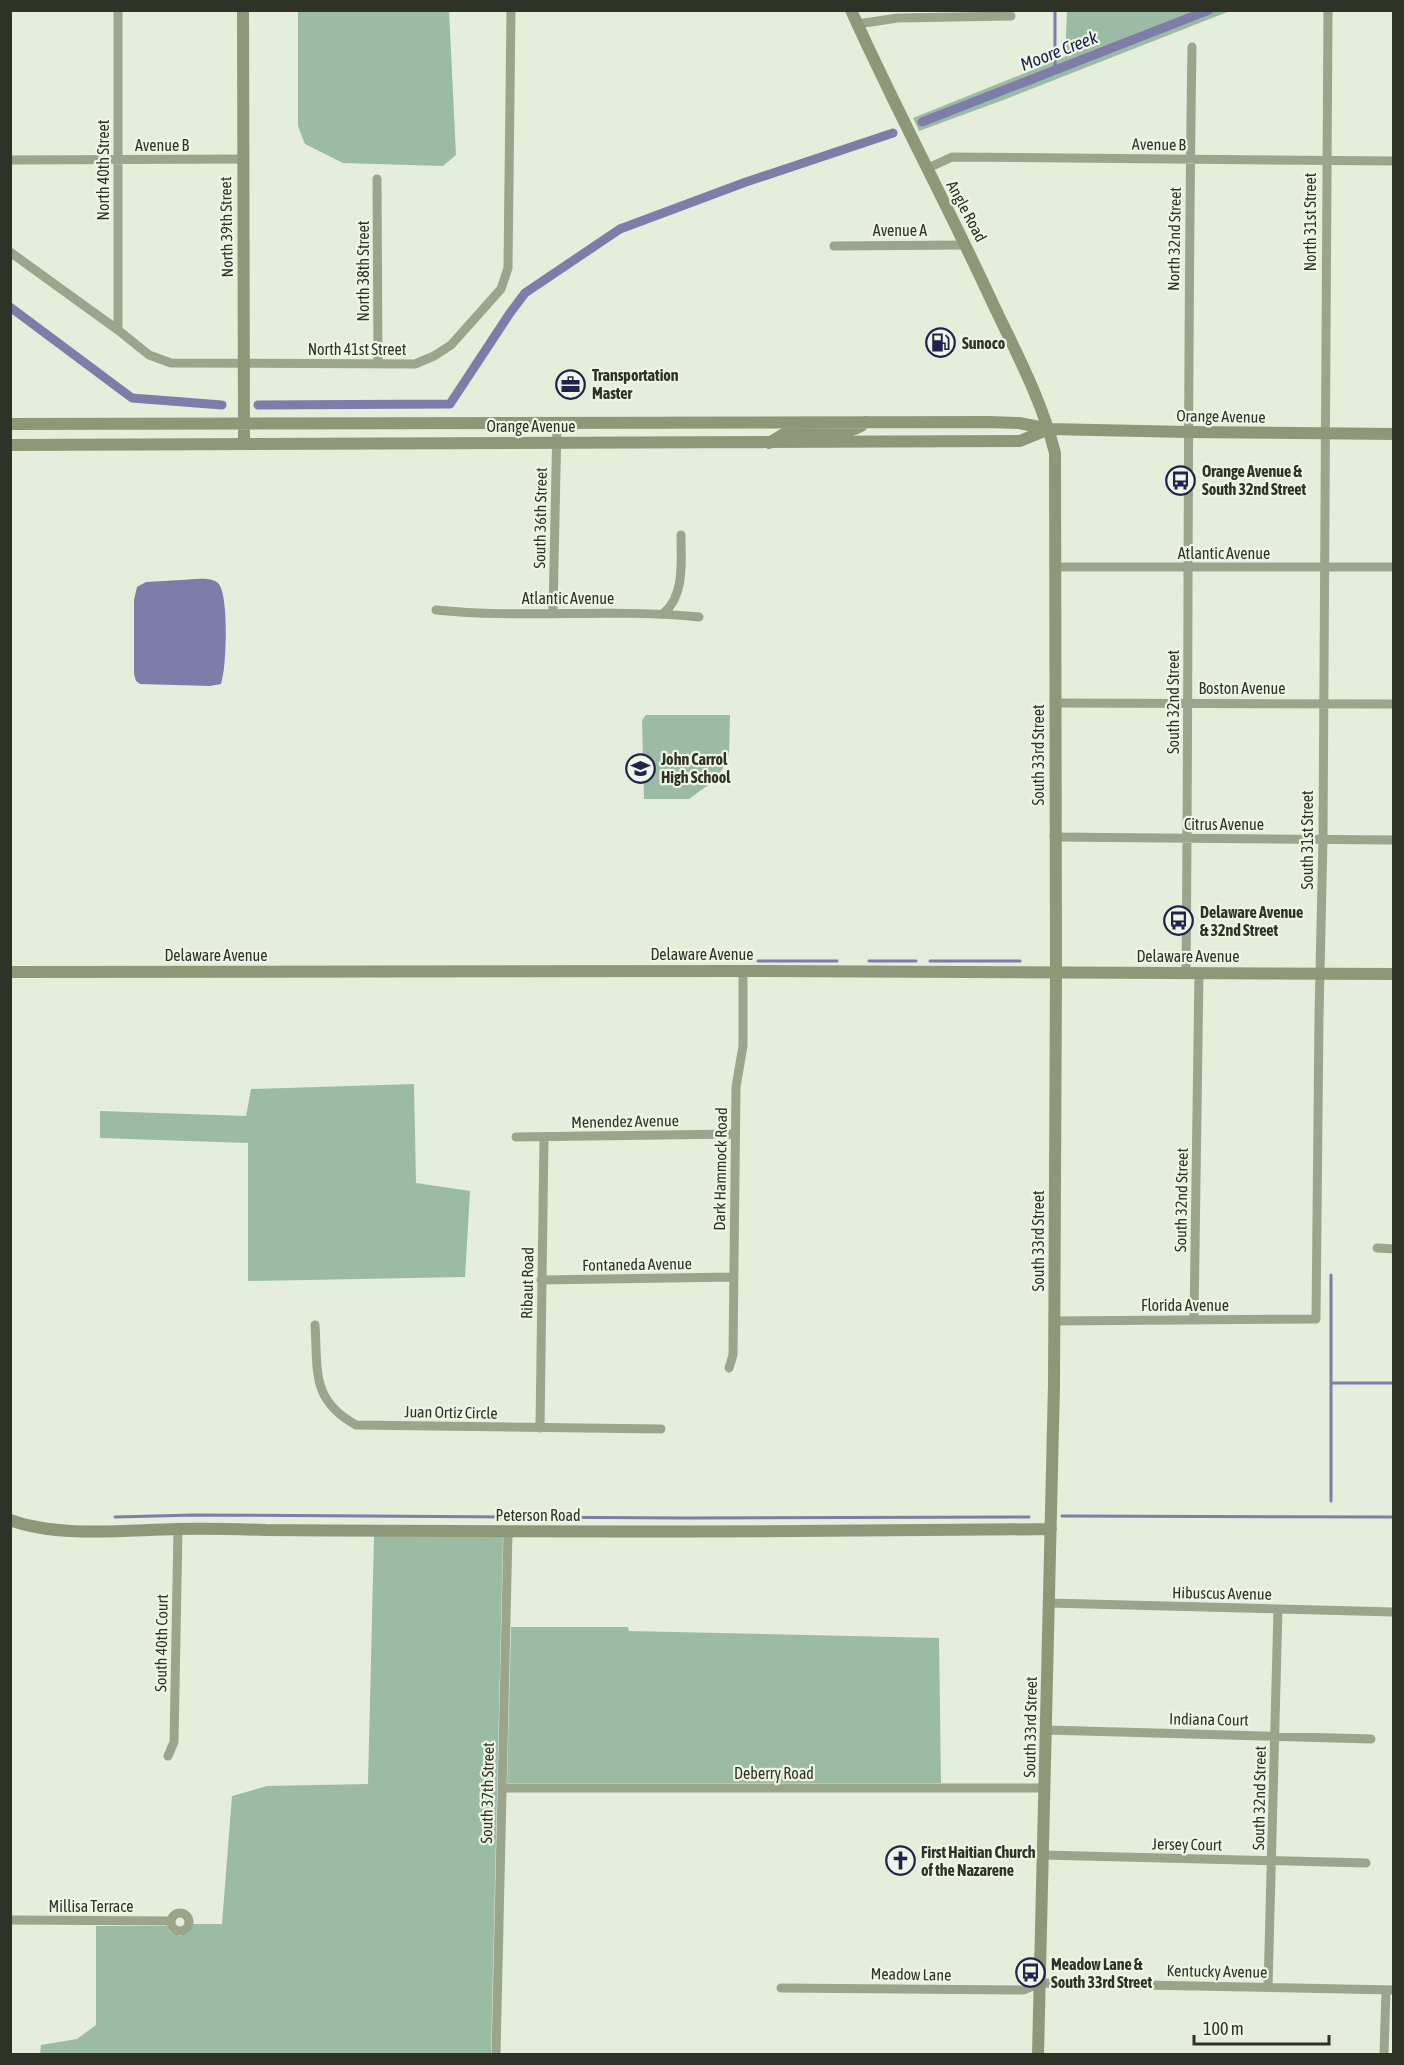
<svg xmlns="http://www.w3.org/2000/svg" width="1404" height="2065" font-family="'Asap Condensed',sans-serif">
  <style>
    .green { fill: #9cbba5 }
    .water { fill: #7c7da8 }
    .lines { fill: none; stroke-linecap: round; stroke-linejoin: round }
    .stream { stroke: #7c7da8; stroke-width: 3 }
    .canal { stroke: #7c7da8; stroke-width: 9 }
    .street { stroke: #9ba58c; stroke-width: 9 }
    .secondary { stroke: #8e9879; stroke-width: 12 }
    .labels { text-anchor: middle; stroke-width: 4.5; stroke-linejoin: round; paint-order: stroke }
    .street-label { font-size: 16px; fill: #2f3227; stroke: #eef6e6 }
    .poi-label { font-size: 16px; font-weight: bold; fill: #2f3227; stroke: #eef6e6; text-anchor: start }
    .water-label { font-size: 18px; font-style: italic; fill: #22224f; stroke: #eef6e6 }
  </style>
  <rect width="100%" height="100%" fill="#e4eeda"/>
  <!-- green -->
  <path class="green" d="M298,11H449L456,155L443,166L343,163L305,144L298,126Z
    M1067,11H1230L1006,99L919,131L913,118L1065,57Z
    M646,715H730L729,755L722,770L711,783L689,799H644L642,720Z
    M414,1084L416,1183L470,1191L465,1277L248,1281V1143L100,1138V1111L246,1116L251,1089Z
    M374,1536L503,1537L491,2054H40L41,2045L77,2039L96,2025V1926H167L170,1932L180,1936L188,1933L193,1924H222L232,1796L267,1786L368,1784Z
    M511,1627H628L629,1631L939,1638L941,1783H507Z"/>
  <!-- water -->
  <path class="water" d="M181,580C192,580 209,576 218,583C229,593 227,669 221,684L210,686L140,684L136,681L134,674V600L137,587L146,582Z"/>
  <g class="lines">
    <!-- stream -->
    <path class="stream" d="M1055,70V10
      M758,961H837
      M869,961H916
      M930,961H1020
      M1331,1383H1394
      M1331,1501V1275
      M1062,1516L1394,1517
      M115,1517L195,1515L685,1518L1029,1517"/>
    <!-- canal -->
    <path class="canal" d="M922,122L1209,10
      M10,307L132,398L222,405
      M258,405L450,404L510,313L525,293L620,229L746,182L893,133"/>
    <!-- street -->
    <path class="street" d="M857,24L898,18L1011,16
      M10,160L242,159
      M926,169L952,157L1394,161
      M377,179L378,364
      M834,246L966,245
      M10,252L118,330L149,355L171,363L415,364L434,356L451,345L501,289L508,268L511,10
      M118,330V10
      M1055,567H1394
      M436,610C523,619 612,608 699,617
      M553,612L557,424
      M664,613C685,595 681,561 681,535
      M1054,703L1394,704
      M1054,837L1394,840
      M1186,972C1189,664 1187,355 1192,47
      M516,1137L735,1134
      M1377,1248L1394,1249
      M541,1280L734,1277
      M1194,1320L1199,972
      M1054,1321L1316,1319L1319,1016L1323,839L1328,10
      M315,1325C318,1372 311,1400 356,1425L661,1429
      M729,1368L733,1355L736,1087L743,1046V971
      M540,1428L544,1138
      M1049,1603L1394,1612
      M1046,1730L1371,1739
      M168,1756L174,1742L178,1529
      M503,1788H1045
      M1043,1855L1366,1863
      M171 1922a9 9 0 1 1 18 0a9 9 0 1 1-18 0Z
      M10,1920L170,1921
      M1268,1987L1278,1609
      M781,1988L1024,1990L1040,1983L1394,1990
      M496,2054L508,1532
      M1384,2054L1386,1990"/>
    <!-- secondary -->
    <path class="secondary" d="M243,10L244,443
      M851,10C896,110 948,206 994,306C1017,354 1042,401 1055,453L1056,973L1054,1385L1038,2054
      M10,424L988,422L1019,423L1049,429L1187,432L1394,434
      M769,443L782,435L788,433C811,432 850,438 866,422
      M10,445C347,442 684,445 1020,441L1049,429
      M10,972L743,971L1394,974
      M10,1520C59,1538 125,1530 177,1529C206,1528 236,1529 266,1530C527,1532 789,1532 1051,1529"/>
  </g>
  <!-- icons -->
  <defs>
    <symbol id="fuel-ring" viewBox="-11 -11 22 22"><circle r="9.5" fill="#eef6e6" stroke="#22224f" stroke-width="1.5"/><path d="M-5.5-6h7V0h2V4h1.3V-2.5L3-4.5l.8-.8L6-3V5H2.5V1h-1V6h-7ZM-4.2-4.7v3.2H.2V-4.7Z" fill="#22224f"/></symbol>
    <symbol id="office-ring" viewBox="-11 -11 22 22"><circle r="9.5" fill="#eef6e6" stroke="#22224f" stroke-width="1.5"/><path d="M-6-3h4V-5.5h4V-3h4V5H-6ZM-1-4.5V-3h2v-1.5ZM-6 0V1H6V0Z" fill="#22224f"/></symbol>
    <symbol id="bus-ring" viewBox="-11 -11 22 22"><circle r="9.5" fill="#eef6e6" stroke="#22224f" stroke-width="1.5"/><path d="M-5-6H5V4H4V6H2V4H-2V6H-4V4H-5ZM-3.5-4V0h7V-4ZM-3.5 1.2v1.5H-2V1.2ZM2 1.2v1.5H3.5V1.2Z" fill="#22224f"/></symbol>
    <symbol id="school-ring" viewBox="-11 -11 22 22"><circle r="9.5" fill="#eef6e6" stroke="#22224f" stroke-width="1.5"/><path d="M0-5L7-2L0 1L-7-2ZM-4 1L0 2.5L4 1V4Q0 6-4 4Z" fill="#22224f"/></symbol>
    <symbol id="church-ring" viewBox="-11 -11 22 22"><circle r="9.5" fill="#eef6e6" stroke="#22224f" stroke-width="1.5"/><path d="M-1.2-6h2.4v3.5h3.3v2.4h-3.3V6h-2.4V-.1h-3.3v-2.4h3.3Z" fill="#22224f"/></symbol>
  </defs>
  <g fill-rule="evenodd">
    <use href="#fuel-ring" x="924" y="326" width="33" height="33"/>
    <use href="#office-ring" x="554" y="368" width="33" height="33"/>
    <use href="#bus-ring" x="1164" y="464" width="33" height="33"/>
    <use href="#school-ring" x="624" y="752" width="33" height="33"/>
    <use href="#bus-ring" x="1162" y="904" width="33" height="33"/>
    <use href="#church-ring" x="884" y="1844" width="33" height="33"/>
    <use href="#bus-ring" x="1014" y="1956" width="33" height="33"/>
  </g>
  <g class="labels">
    <!-- street labels -->
    <g class="street-label">
      <text transform="translate(1159 144) rotate(1)" y="6">Avenue B</text>
      <text x="162" y="151">Avenue B</text>
      <text transform="translate(103 170) rotate(-90)" y="6">North 40th Street</text>
      <text transform="translate(967 211) rotate(62)" y="6">Angle Road</text>
      <text transform="translate(1310 222) rotate(-90)" y="6">North 31st Street</text>
      <text transform="translate(226 227) rotate(-91)" y="6">North 39th Street</text>
      <text x="900" y="236">Avenue A</text>
      <text transform="translate(1174 239) rotate(-89)" y="6">North 32nd Street</text>
      <text transform="translate(363 271) rotate(-90)" y="6">North 38th Street</text>
      <text x="357" y="355">North 41st Street</text>
      <text transform="translate(1221 416) rotate(1)" y="6">Orange Avenue</text>
      <text x="531" y="432">Orange Avenue</text>
      <text transform="translate(540 518) rotate(-89)" y="6">South 36th Street</text>
      <text x="1224" y="559">Atlantic Avenue</text>
      <text x="568" y="604">Atlantic Avenue</text>
      <text x="1242" y="694">Boston Avenue</text>
      <text transform="translate(1173 702) rotate(-90)" y="6">South 32nd Street</text>
      <text transform="translate(1038 755) rotate(-90)" y="6">South 33rd Street</text>
      <text x="1224" y="830">Citrus Avenue</text>
      <text transform="translate(1307 840) rotate(-90)" y="6">South 31st Street</text>
      <text x="702" y="960">Delaware Avenue</text>
      <text x="216" y="961">Delaware Avenue</text>
      <text x="1188" y="962">Delaware Avenue</text>
      <text transform="translate(625 1121) rotate(-1)" y="6">Menendez Avenue</text>
      <text transform="translate(720 1169) rotate(-89)" y="6">Dark Hammock Road</text>
      <text transform="translate(1181 1200) rotate(-89)" y="6">South 32nd Street</text>
      <text transform="translate(1038 1241) rotate(-90)" y="6">South 33rd Street</text>
      <text transform="translate(637 1264) rotate(-1)" y="6">Fontaneda Avenue</text>
      <text transform="translate(527 1283) rotate(-89)" y="6">Ribaut Road</text>
      <text x="1185" y="1311">Florida Avenue</text>
      <text transform="translate(451 1412) rotate(1)" y="6">Juan Ortiz Circle</text>
      <text x="538" y="1521">Peterson Road</text>
      <text transform="translate(1222 1593) rotate(1)" y="6">Hibuscus Avenue</text>
      <text transform="translate(161 1643) rotate(-89)" y="6">South 40th Court</text>
      <text transform="translate(1209 1719) rotate(1)" y="6">Indiana Court</text>
      <text transform="translate(1030 1727) rotate(-89)" y="6">South 33rd Street</text>
      <text x="774" y="1779">Deberry Road</text>
      <text transform="translate(487 1793) rotate(-89)" y="6">South 37th Street</text>
      <text transform="translate(1259 1798) rotate(-89)" y="6">South 32nd Street</text>
      <text transform="translate(1187 1844) rotate(1)" y="6">Jersey Court</text>
      <text x="91" y="1912">Millisa Terrace</text>
      <text transform="translate(1217 1971) rotate(1)" y="6">Kentucky Avenue</text>
      <text transform="translate(911 1974) rotate(1)" y="6">Meadow Lane</text>
    </g>
    <!-- poi labels -->
    <g class="poi-label">
      <text x="962" y="349">Sunoco</text>
      <text x="592" y="381">Transportation<tspan x="592" dy="18">Master</tspan></text>
      <text x="1202" y="477">Orange Avenue &amp;<tspan x="1202" dy="18">South 32nd Street</tspan></text>
      <text x="661" y="765">John Carrol<tspan x="661" dy="18">High School</tspan></text>
      <text x="1200" y="918">Delaware Avenue<tspan x="1200" dy="18">&amp; 32nd Street</tspan></text>
      <text x="921" y="1858">First Haitian Church<tspan x="921" dy="18">of the Nazarene</tspan></text>
      <text x="1051" y="1970">Meadow Lane &amp;<tspan x="1051" dy="18">South 33rd Street</tspan></text>
    </g>
    <!-- water labels -->
    <g class="water-label">
      <text transform="translate(1059 51) rotate(-21)" y="6">Moore Creek</text>
    </g>
  </g>
  <!-- border -->
  <rect width="1404" height="2065" fill="none" stroke="#2f3227" stroke-width="24"/>
  <!-- scale -->
  <path d="M1194 2035v9h135v-9" fill="none" stroke="#2f3227" stroke-width="3"/>
  <text x="1203" y="2035" font-size="18" fill="#2f3227" stroke="#eef6e6" stroke-width="4.5" paint-order="stroke">100 m</text>
</svg>
